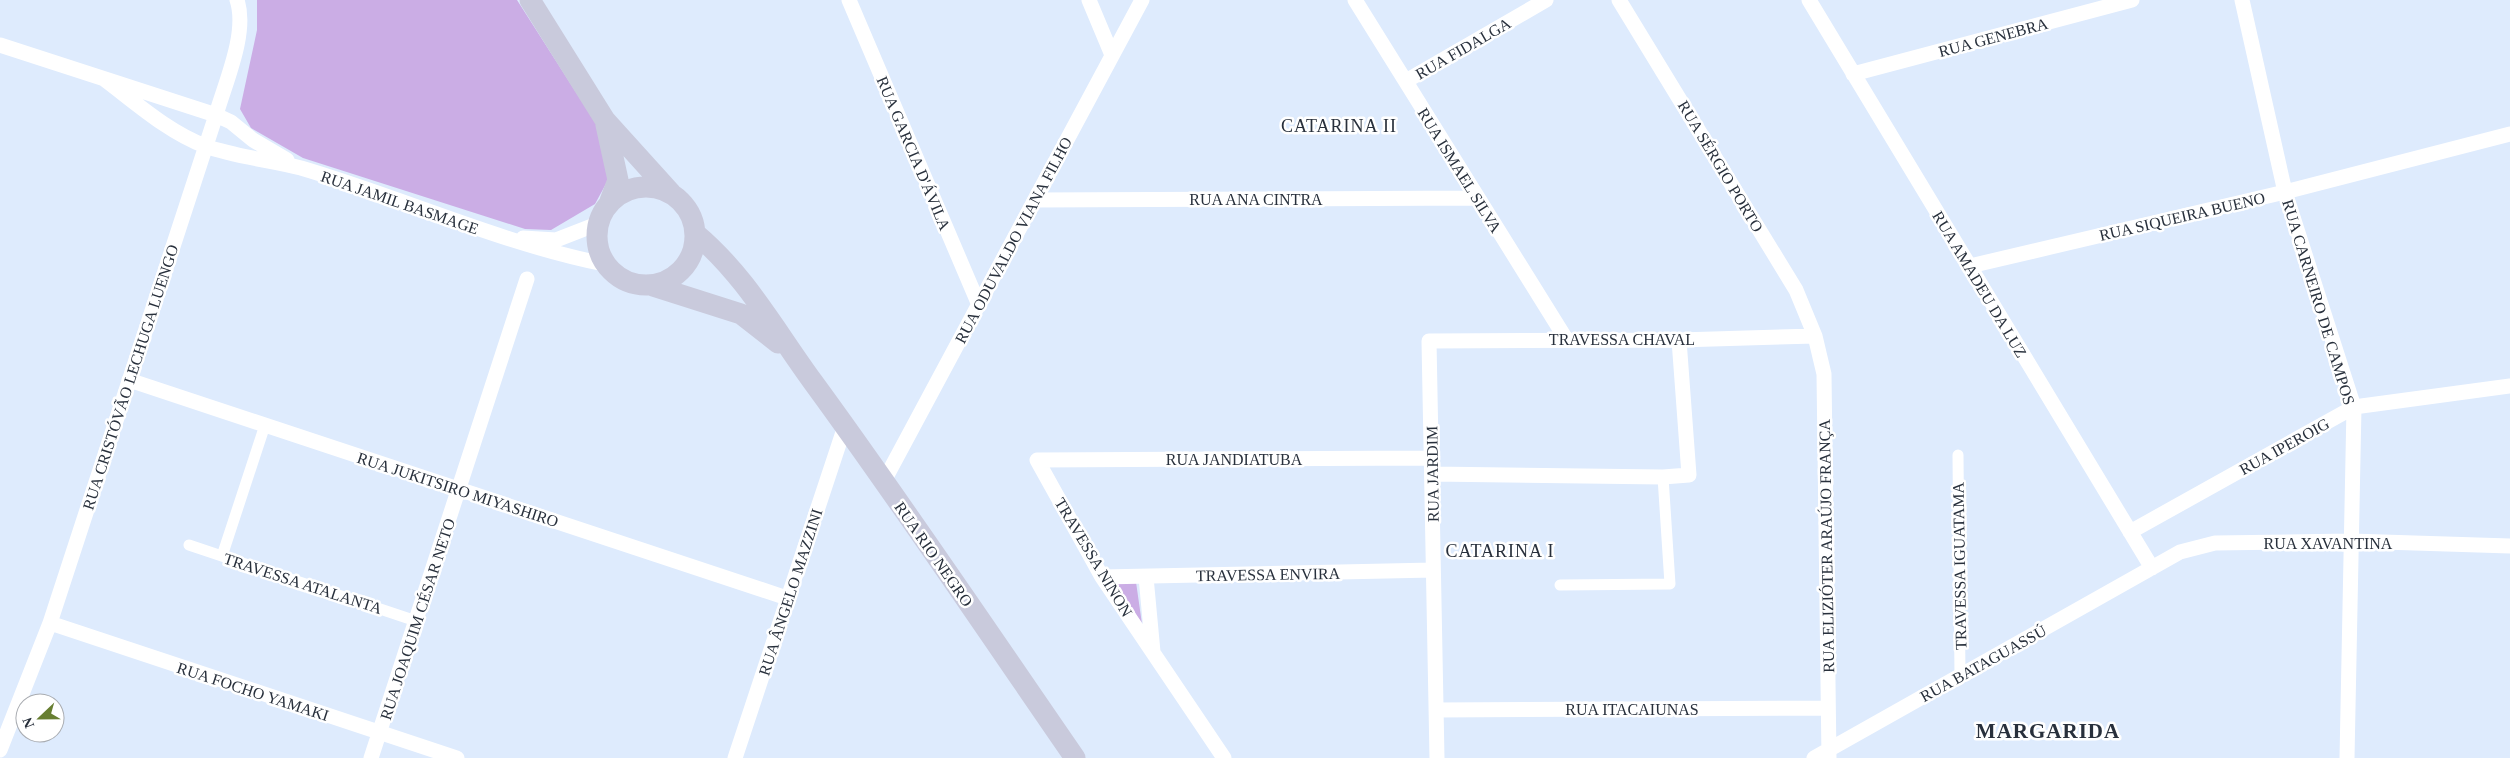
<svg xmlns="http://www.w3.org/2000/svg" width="2510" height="758" font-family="Georgia,serif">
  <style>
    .green { fill: #cbade5 }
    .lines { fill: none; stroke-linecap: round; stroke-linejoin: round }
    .pedestrian { stroke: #fff; stroke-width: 11 }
    .minor { stroke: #fff; stroke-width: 15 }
    .secondary { stroke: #c9cadc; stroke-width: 21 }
    .labels { text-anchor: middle; stroke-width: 5; stroke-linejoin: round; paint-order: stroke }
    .street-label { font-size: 16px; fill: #28303c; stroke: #fff }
    .neighbourhood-label { font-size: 18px; letter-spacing: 1px; fill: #28303c; stroke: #fff }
    .district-label { font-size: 21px; font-weight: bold; letter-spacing: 1px; fill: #28303c; stroke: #fff }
  </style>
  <rect width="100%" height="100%" fill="#deebfd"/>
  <!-- green -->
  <path class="green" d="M257,0H517L604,136L608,180L595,204L551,230L525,229L303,158L251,128L240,109L257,30Z
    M1115,582H1136L1142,624Z"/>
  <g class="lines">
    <!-- pedestrian -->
    <path class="pedestrian" d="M1958,455L1960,676
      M189,545L416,621
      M222,556L265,425
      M1560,585L1670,584L1663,477"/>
    <!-- minor -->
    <path class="minor" d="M849,0L979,305
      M1089,0L1112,55
      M1355,0L1566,339
      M1619,0L1796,290L1815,336L1824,374L1829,758
      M1809,0L2152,568
      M2242,0L2285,192L2354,407L2347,758
      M0,45L216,115L231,122L253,140L287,160
      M1853,74L2132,0
      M104,79C136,103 168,132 205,146C236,157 270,160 301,168C403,198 500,243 604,264
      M1406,81L1546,0
      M1035,200L1478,198
      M523,238L556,240L592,226L598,220
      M1970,266L2285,192L2510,134
      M129,380L787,598
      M1432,474L1663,477L1689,475L1679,340
      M884,481L1142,0
      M2130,532L2354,407L2510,386
      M1102,577L1433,570
      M1146,577L1153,652
      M50,623L457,758
      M1436,710L1828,708
      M0,750L50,623L216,115C225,83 248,33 237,0
      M371,758L527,279
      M735,758L845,426
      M1224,758L1102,577L1037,460L1431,458
      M1437,758L1429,341L1679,340L1815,336
      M1814,758L2180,552L2215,543L2351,541L2510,546"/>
    <!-- secondary -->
    <path class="secondary" d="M530,0L605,120L671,193
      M606,125L618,180L610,201
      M597 236a49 49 0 1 1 98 0a49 49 0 1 1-98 0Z
      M696,234C745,275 775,330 813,382C903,505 988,632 1075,758
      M653,286L741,314L778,343"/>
  </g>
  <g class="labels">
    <!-- street labels -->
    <g class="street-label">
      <text transform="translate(1993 37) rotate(-15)" y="6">RUA GENEBRA</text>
      <text transform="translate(1463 48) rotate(-30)" y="6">RUA FIDALGA</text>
      <text transform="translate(914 153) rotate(67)" y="6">RUA GARCIA D'ÁVILA</text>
      <text transform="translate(1721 166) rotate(59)" y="6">RUA SÉRGIO PORTO</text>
      <text transform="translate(1460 170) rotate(58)" y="6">RUA ISMAEL SILVA</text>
      <text x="1256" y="205">RUA ANA CINTRA</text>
      <text transform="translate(400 202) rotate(19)" y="6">RUA JAMIL BASMAGE</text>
      <text transform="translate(2182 216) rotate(-13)" y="6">RUA SIQUEIRA BUENO</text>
      <text transform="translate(1013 240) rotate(-62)" y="6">RUA ODUVALDO VIANA FILHO</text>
      <text transform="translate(1980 284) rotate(59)" y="6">RUA AMADEU DA LUZ</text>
      <text transform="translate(2319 302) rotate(73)" y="6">RUA CARNEIRO DE CAMPOS</text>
      <text x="1622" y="345">TRAVESSA CHAVAL</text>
      <text transform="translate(130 377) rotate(-72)" y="6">RUA CRISTÓVÃO LECHUGA LUENGO</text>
      <text transform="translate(2284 446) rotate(-29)" y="6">RUA IPEROIG</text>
      <text x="1234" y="465">RUA JANDIATUBA</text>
      <text transform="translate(1432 474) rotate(-91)" y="6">RUA JARDIM</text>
      <text transform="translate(458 489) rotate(18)" y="6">RUA JUKITSIRO MIYASHIRO</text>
      <text x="2328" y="549">RUA XAVANTINA</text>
      <text transform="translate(1826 546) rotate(-91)" y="6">RUA ELIZIÓTER ARAÚJO FRANÇA</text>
      <text transform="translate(934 554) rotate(55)" y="6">RUA RIO NEGRO</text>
      <text transform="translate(1094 557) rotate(59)" y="6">TRAVESSA NINON</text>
      <text transform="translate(1959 566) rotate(-91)" y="6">TRAVESSA IGUATAMA</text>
      <text transform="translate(1268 574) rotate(-1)" y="6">TRAVESSA ENVIRA</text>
      <text transform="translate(303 583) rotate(18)" y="6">TRAVESSA ATALANTA</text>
      <text transform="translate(790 592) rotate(-72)" y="6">RUA ÂNGELO MAZZINI</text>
      <text transform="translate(417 619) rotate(-72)" y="6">RUA JOAQUIM CÉSAR NETO</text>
      <text transform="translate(1983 663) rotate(-29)" y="6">RUA BATAGUASSÚ</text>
      <text transform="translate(253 691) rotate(18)" y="6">RUA FOCHO YAMAKI</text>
      <text x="1632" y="715">RUA ITACAIUNAS</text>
    </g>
    <!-- neighbourhood labels -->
    <g class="neighbourhood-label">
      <text x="1339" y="132">CATARINA II</text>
      <text x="1500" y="557">CATARINA I</text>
    </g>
    <!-- district labels -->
    <g class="district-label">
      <text x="2048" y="738">MARGARIDA</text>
    </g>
  </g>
  <!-- north arrow -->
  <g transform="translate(40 718) rotate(248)"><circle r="24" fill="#ffffff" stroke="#a9acb1"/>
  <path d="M0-4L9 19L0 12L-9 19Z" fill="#677e31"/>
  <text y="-8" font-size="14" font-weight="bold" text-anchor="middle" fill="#28303c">N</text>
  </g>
</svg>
